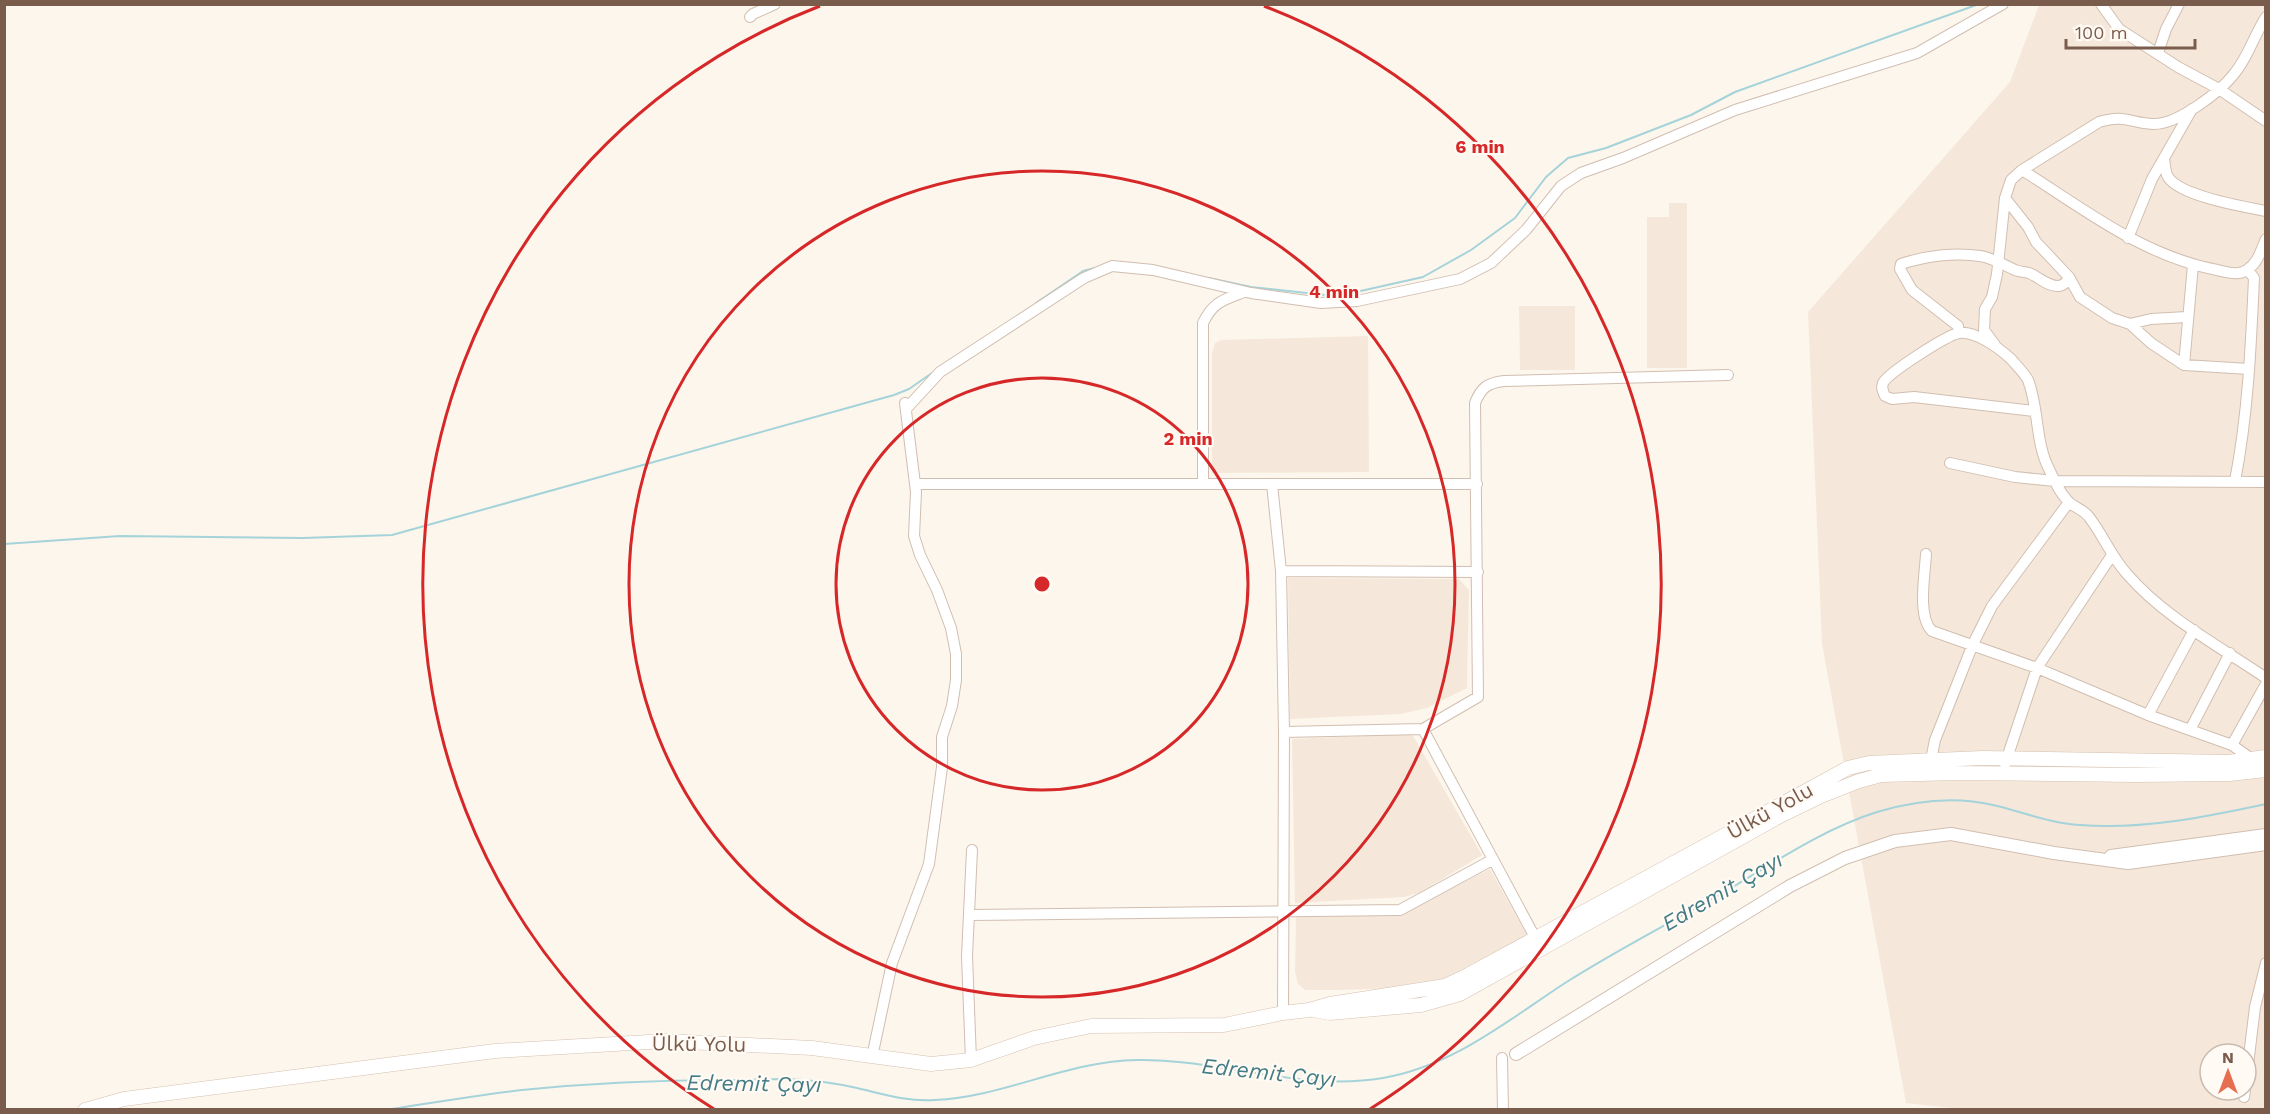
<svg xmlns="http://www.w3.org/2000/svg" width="2270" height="1114" font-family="'Work Sans',sans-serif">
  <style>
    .residential { fill: #f5e8da; fill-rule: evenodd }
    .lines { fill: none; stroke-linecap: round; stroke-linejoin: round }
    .stream { stroke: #a5d3da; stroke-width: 2 }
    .minor-casing { stroke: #d1beb0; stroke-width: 12 }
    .tertiary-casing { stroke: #d1beb0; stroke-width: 14 }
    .secondary-casing { stroke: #d6c0b0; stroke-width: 15 }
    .minor { stroke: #fff; stroke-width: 10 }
    .tertiary { stroke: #fff; stroke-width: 12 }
    .secondary { stroke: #fff; stroke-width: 14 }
    .ring { fill: none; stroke: #d62828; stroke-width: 3 }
    .labels { text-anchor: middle; stroke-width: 4.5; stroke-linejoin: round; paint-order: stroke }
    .street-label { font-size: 21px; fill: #7a5c4d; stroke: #fffaf3 }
    .water-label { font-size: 22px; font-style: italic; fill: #437c86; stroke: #fffaf3 }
    .centre { fill: #d62828; stroke: #fffaf3; stroke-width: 3 }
    .ring-label { font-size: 18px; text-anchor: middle; font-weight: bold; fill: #d62828; stroke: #fffaf3; stroke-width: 4.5; stroke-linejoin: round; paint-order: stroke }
  </style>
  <rect width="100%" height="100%" fill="#fdf6ec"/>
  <!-- residential -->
  <path class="residential" d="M2039,5H2265V1109L1970,1110L1906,1103L1822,644L1808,312L2010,82ZM2210,1054H2246V1090H2210Z
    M1669,203H1687V368H1647V217H1669Z
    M1519,306H1575V370H1520Z
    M1368,336L1369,472L1212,473V353L1215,343L1221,340Z
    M1288,578L1459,579L1469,590L1467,688L1427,708L1400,714L1290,719Z
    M1412,734L1482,855L1421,892L1405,897L1295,903L1292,739Z
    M1490,869L1527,935L1447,979L1401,988L1337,990H1305L1298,984L1295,972L1296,917L1397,915Z"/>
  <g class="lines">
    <!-- stream -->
    <path class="stream" d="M1209,278L1251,287L1325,295L1356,292L1423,277L1471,250L1515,218L1546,177L1568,158L1606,148L1691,115L1735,92L1979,4
      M1036,303L1083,271L1095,268
      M4,544L120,536L303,538L392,535L894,395L909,389L932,373
      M385,1110C431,1103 476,1095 522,1090C591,1083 660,1080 729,1080C749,1080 769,1079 789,1079C812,1080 835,1083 857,1088C883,1094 907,1102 935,1100C1004,1097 1067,1061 1137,1060C1219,1059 1301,1092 1383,1078C1453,1066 1507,1021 1565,983C1615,951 1668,924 1719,895C1771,865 1820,830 1877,812C1914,801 1955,796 1993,805C2023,812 2049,823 2080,825C2141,830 2206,817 2266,804"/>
    <defs>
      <path id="minor" d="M2101,4L2119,29L2178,67L2219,89L2266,121
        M750,17L753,14L775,4
        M2158,53L2166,29L2179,4
        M2164,159C2165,164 2165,172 2168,177C2180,196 2244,207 2266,211
        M2022,170C2084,209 2143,256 2217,270C2227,272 2238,276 2247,270C2258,263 2261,250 2266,239
        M2005,198L2028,227L2036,242L2069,277L2080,297L2112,318L2130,324L2151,319L2187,317
        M2128,238L2152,179L2192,109
        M2130,324L2151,343L2184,365L2249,369
        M1959,333L1958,326L1912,290L1900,269L1901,264C1925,256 1955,252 1980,256C1993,258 2004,265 2015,270C2020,272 2025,272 2029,273C2039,277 2048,287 2059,286C2065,285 2067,281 2069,277
        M1995,345L1984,330L1985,309L1992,297L1997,274L2005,198L2011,180L2022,170L2099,122C2125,114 2130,123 2153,124C2177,125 2220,92 2234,74C2248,58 2254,35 2266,17
        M2184,365L2193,265
        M906,409L940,372L1084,278L1112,266L1153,270L1251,293L1321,303L1357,301L1460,279L1491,263L1526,230L1561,186L1581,173L1623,158L1735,110L1917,53L2003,4
        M2034,411L1914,397L1892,399L1885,396C1883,392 1881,388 1883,383C1888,373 1947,335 1959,333C1976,331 1999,348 2011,359C2016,365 2025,374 2028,380C2039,408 2035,442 2049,469C2054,480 2061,496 2071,504C2077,508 2085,511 2089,517C2103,535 2111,556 2127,574C2164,617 2219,646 2266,678
        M1950,463L2015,477L2055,481L2266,482
        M2235,481C2248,414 2251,346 2254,278L2248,270
        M915,484H1477
        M1203,484V323C1213,302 1223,300 1244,292
        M1272,484L1281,571L1284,732L1283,1013
        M1926,554C1925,574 1917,617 1932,631L2037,668L2148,715L2232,745L2253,760
        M1281,571L1478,572
        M2148,715L2194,630
        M1423,729L1538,943
        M2190,730L2230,653
        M1284,732L1423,729L1478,697L1475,403C1481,388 1487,383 1504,381L1728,375
        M2232,745L2266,684
        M1931,760L1935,740L1973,644L1992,606L2069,502
        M2005,764L2037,668L2112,555
        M970,915L1400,910L1492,860
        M872,1057L892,963L929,864L942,767V737L952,706L956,680V654L951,628L937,590L920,555L914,536L916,492L905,403
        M1502,1058L1503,1110
        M971,1060L967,956L972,850
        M2246,1081L2255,1007L2266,963
        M2244,1097L2245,1090"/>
      <path id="tertiary" d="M2111,856L2266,835
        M1516,1054L1790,886L1845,858L1895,841L1951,834L2054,853L2128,863L2266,844"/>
      <path id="secondary" d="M1314,1010L1330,1013L1421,1005L1460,994L1780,816L1821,796L1859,781L1881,775L1958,773L2136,775L2229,774L2266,770
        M85,1110L124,1099L495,1051L666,1041L812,1048L931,1064L971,1060L1034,1038L1091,1026L1224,1025L1283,1013L1309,1010L1330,1004L1445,986L1468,975L1848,768L1869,763L1982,758L2229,762L2266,757"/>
    </defs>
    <!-- minor casing -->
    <use href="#minor" class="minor-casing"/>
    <!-- tertiary casing -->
    <use href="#tertiary" class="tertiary-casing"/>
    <!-- secondary casing -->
    <use href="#secondary" class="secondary-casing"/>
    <!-- minor -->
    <use href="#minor" class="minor"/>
    <!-- tertiary -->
    <use href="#tertiary" class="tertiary"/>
    <!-- secondary -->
    <use href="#secondary" class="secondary"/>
  </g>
  <!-- distance rings -->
  <g class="ring">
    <circle cx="1042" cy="584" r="206"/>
    <circle cx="1042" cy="584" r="413"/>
    <path d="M714 1109A619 619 0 0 1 820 6M1264 6A619 619 0 0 1 1370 1109"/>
  </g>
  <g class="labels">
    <!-- street labels -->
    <g class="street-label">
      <text transform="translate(1770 811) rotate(-29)" y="7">Ülkü Yolu</text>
      <text transform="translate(699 1044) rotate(1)" y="7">Ülkü Yolu</text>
    </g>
    <!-- water labels -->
    <g class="water-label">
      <text transform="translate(1722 891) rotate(-30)" y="8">Edremit Çayı</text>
      <text transform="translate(1269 1072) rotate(6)" y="8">Edremit Çayı</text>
      <text transform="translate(754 1083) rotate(1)" y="8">Edremit Çayı</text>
    </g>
  </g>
  <circle cx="1042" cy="584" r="9" class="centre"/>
  <g class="ring-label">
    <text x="1480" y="153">6 min</text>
    <text x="1334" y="298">4 min</text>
    <text x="1188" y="445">2 min</text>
  </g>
  <!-- border -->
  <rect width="2270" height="1114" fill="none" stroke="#7a5c4d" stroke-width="12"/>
  <!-- north arrow -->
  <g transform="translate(2228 1072)"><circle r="28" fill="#fffaf3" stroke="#cabbb1" stroke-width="1.5"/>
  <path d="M0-4.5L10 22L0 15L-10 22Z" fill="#e76f51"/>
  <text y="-9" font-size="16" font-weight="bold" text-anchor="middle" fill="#7a5c4d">N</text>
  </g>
  <!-- scale -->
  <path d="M2066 39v9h129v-9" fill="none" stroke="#7a5c4d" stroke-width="3"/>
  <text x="2075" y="39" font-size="18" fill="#7a5c4d" stroke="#fffaf3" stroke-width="4.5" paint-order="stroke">100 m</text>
</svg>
